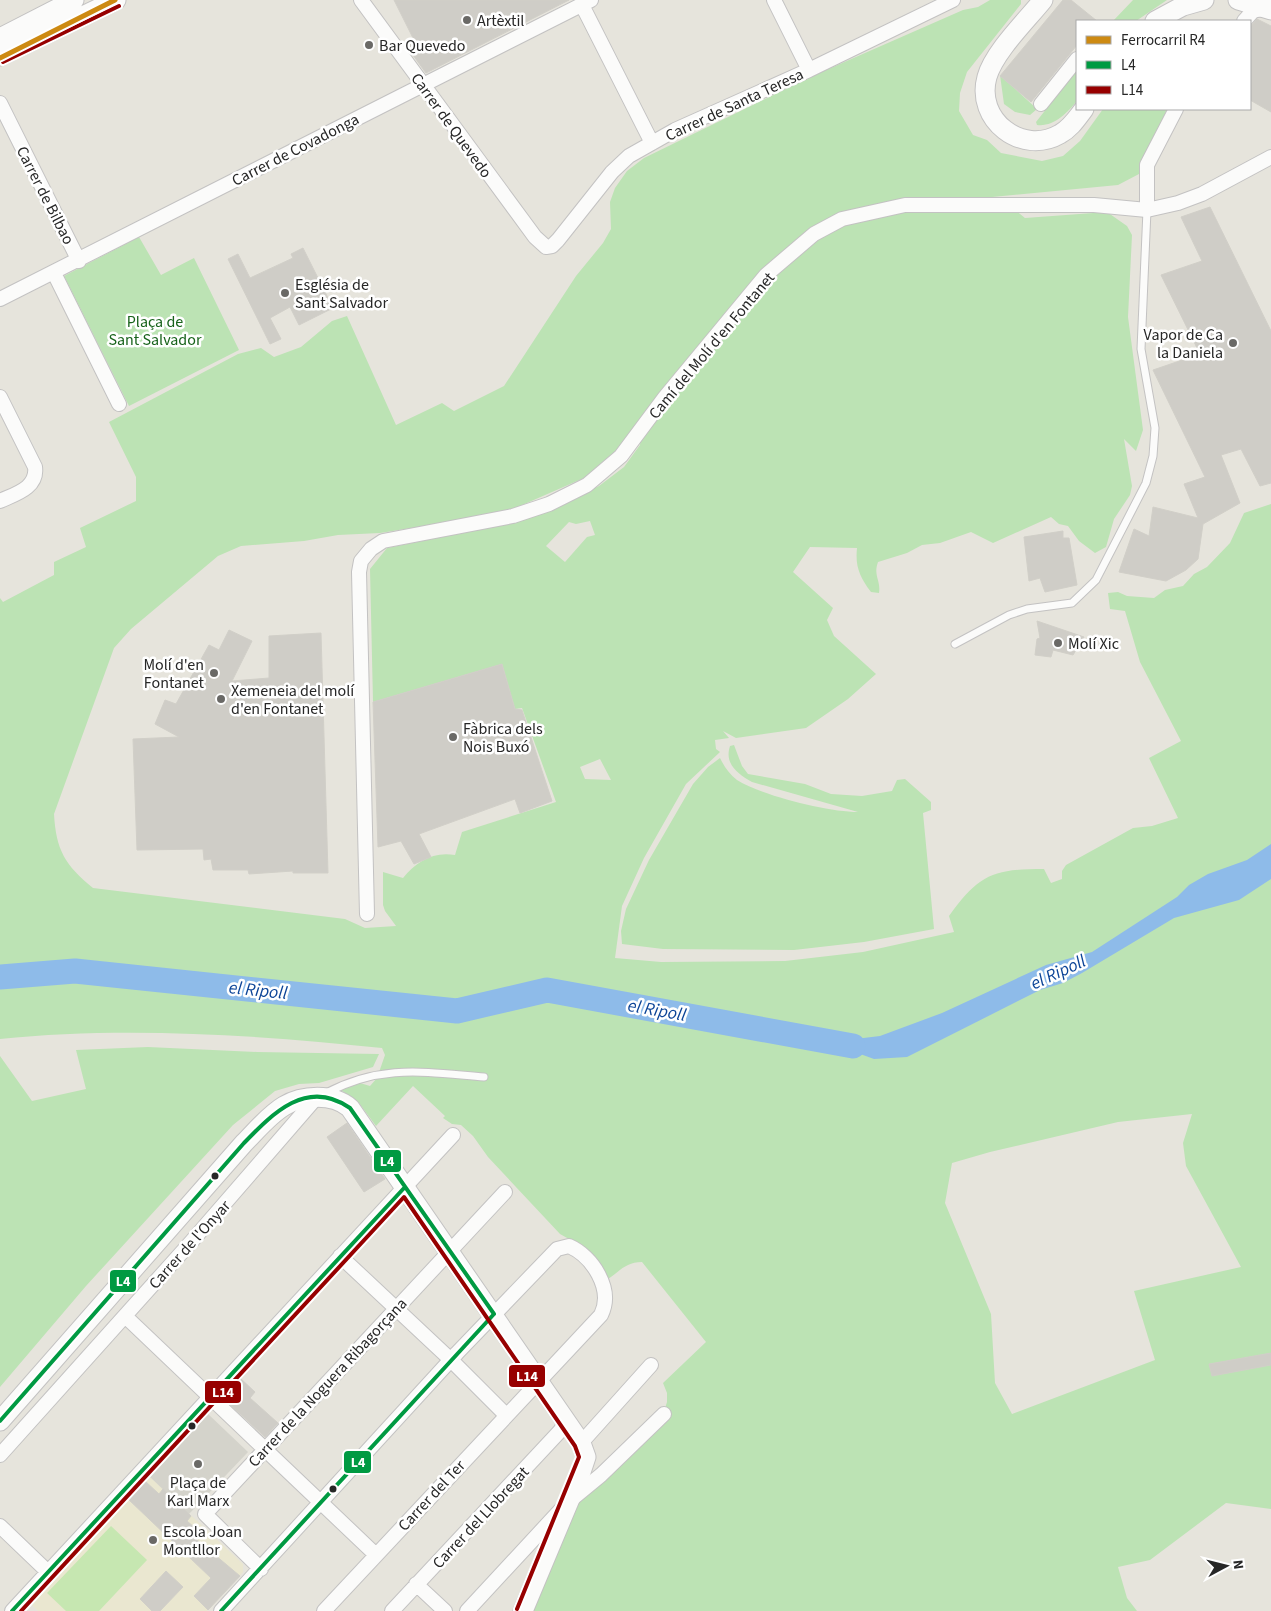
<svg xmlns="http://www.w3.org/2000/svg" width="1271" height="1611" font-family="'Source Sans 3',sans-serif">
  <style>
    .education { fill: #eae7d0 }
    .green { fill: #bce3b4; fill-rule: evenodd }
    .pitch { fill: #c6e7b1 }
    .plaza { fill: #d4d3cb }
    .water { fill: #8ebbe9 }
    .lines { fill: none; stroke-linecap: round; stroke-linejoin: round }
    .river { stroke: #8ebbe9; stroke-width: 25 }
    .building { fill: #cfcdc7; stroke: #d1cfc8 }
    .lane-casing { stroke: #c3c2c2; stroke-width: 9 }
    .street-casing { stroke: #c3c2c2; stroke-width: 16 }
    .secondary-casing { stroke: #c3c2c2; stroke-width: 21 }
    .lane { stroke: #fbfbfa; stroke-width: 7 }
    .street { stroke: #fbfbfa; stroke-width: 14 }
    .secondary { stroke: #fbfbfa; stroke-width: 19 }
    .bus-1-casing { stroke: #fff; stroke-width: 8 }
    .bus-2-casing { stroke: #fff; stroke-width: 8 }
    .bus-1 { stroke: #009a42; stroke-width: 4 }
    .bus-2 { stroke: #970000; stroke-width: 4 }
    .rail-1-casing { stroke: #fff; stroke-width: 9 }
    .rail-1 { stroke: #cd8a12; stroke-width: 5 }
    .poi-dot { fill: #6a6966; stroke: #fff; stroke-width: 2 }
    .bus-dot { fill: #272727; stroke: #fff; stroke-width: 2 }
    .labels { text-anchor: middle; stroke-width: 5; stroke-linejoin: round; paint-order: stroke }
    .poi-label { font-size: 16px; fill: #272727; stroke: #fff; text-anchor: start }
    .street-label { font-size: 16px; fill: #272727; stroke: #fff }
    .park-label { font-size: 16px; fill: #18631b; stroke: #fff }
    .water-label { font-size: 18px; font-style: italic; fill: #0c4497; stroke: #fff }
    .line-badge { stroke: #fff; stroke-width: 2 }
    .badge-label { font-size: 14px; text-anchor: middle; font-weight: bold; fill: #fff }
  </style>
  <rect width="100%" height="100%" fill="#e6e4dc"/>
  <!-- education -->
  <path class="education" d="M149,1476L243,1564V1572L207,1611H38L30,1603Z"/>
  <!-- green -->
  <path class="green" d="M990,0H1021V4L967,72L960,93L959,111L973,135L987,140L1001,153L1042,161L1063,156L1080,141L1103,109H1167L1139,174L1118,185L910,205L1015,210L1025,218L1107,212L1127,226L1132,235L1128,317L1143,430L1136,451L1124,439L1132,486L1130,495L1114,519L1106,547L1095,553L1079,541L1068,526L1059,524L1051,517L993,543L971,532L940,543L922,545L907,553L878,562C873,576 881,580 879,593L871,592C860,577 855,567 857,548L810,547L793,572L833,608L827,620L834,636L876,674L848,699L806,728L736,738L723,731L729,738L715,740L716,749L720,752L686,784L644,858L622,906L615,958L661,962L785,961L863,952L954,932L949,916C979,875 992,869 1044,869L1051,883L1062,879V871L1066,865L1133,828L1152,826L1178,818L1149,758L1181,741L1140,662L1125,611L1110,609L1108,593L1118,592L1127,596L1154,598L1165,590L1183,586L1194,574L1207,567L1230,543L1244,513L1271,504V1509L1226,1503L1150,1560L1118,1567L1127,1598L1137,1611H528L577,1501L660,1424L667,1402V1393L663,1383L706,1342L642,1262C626,1262 620,1271 608,1279L585,1248L560,1234L488,1157L473,1136L461,1125L452,1124L443,1118L445,1116L413,1086L376,1126L359,1103L341,1090L360,1083L370,1086L377,1078L385,1055L382,1048C259,1035 123,1026 0,1039V598L3,602L54,575V562L86,547L80,528L136,501V477L109,422L238,354L261,348L274,357L301,347L332,321L347,316L396,425L442,403L454,411L504,386L576,276L603,243L611,229L610,202L615,188L627,171L644,158L808,78L963,10L978,7ZM641,429L640,445L624,467L599,486L539,515L513,523L387,548L370,569L373,702L502,664L515,709L522,708L556,802L462,832L455,855C433,851 416,862 403,878L383,872V905L385,911L396,926L365,928L345,919L93,888C65,865 56,850 54,814L114,648L131,629L218,556L241,546L304,541L338,535L380,533L492,515L520,506L584,478ZM590,521L595,535L587,537L565,562L546,546L569,522L576,524ZM600,759L611,780L585,779L580,767ZM1192,1114L1183,1143L1186,1166L1241,1267L1134,1291L1155,1360L1012,1414L995,1383L991,1314L945,1203L952,1163L990,1152L1118,1122Z
    M1133,0H1167L1136,21H1113Z
    M1077,70V101C1067,113 1054,127 1037,125L1036,122Z
    M1000,75L1037,109L1030,115L1015,112L1004,104Z
    M139,237L161,275L194,258L239,350L129,406L64,276Z
    M734,745L742,766L748,774L805,784L831,794L862,796L892,791L897,780L905,779L931,802V810L923,813L934,929L864,942L794,950L663,949L622,944L621,931L626,909L649,860L693,784L708,767L720,758C724,766 729,774 737,780C763,796 828,812 858,812L752,782C738,774 724,764 730,746Z
    M148,1047L257,1052L379,1054L373,1067L319,1083L299,1084L275,1091L233,1125L86,1286L0,1387V1056L32,1101L86,1089L76,1050Z"/>
  <!-- pitch -->
  <path class="pitch" d="M111,1526L147,1560L99,1611H66L47,1593Z"/>
  <!-- plaza -->
  <path class="plaza" d="M207,1413L248,1452L189,1514L149,1476Z"/>
  <!-- water -->
  <path class="water" d="M1271,844V879L1239,900L1174,918L1082,973L1063,983L1040,990L907,1057L874,1059L819,1039L847,1040L880,1036L942,1013L1046,965L1092,952L1177,897L1189,885L1208,874L1247,860Z"/>
  <g class="lines">
    <!-- river -->
    <path class="river" d="M0,977L75,971L457,1011L547,990L853,1046"/>
  </g>
  <!-- building -->
  <path class="building" d="M394,0H569L426,73L405,44L414,40Z
    M1063,0H1071L1097,21H1077V45L1031,102L1000,76Z
    M1257,19L1271,26V112L1250,100V27Z
    M1210,207L1271,331V483L1260,486L1241,449L1221,455L1240,503L1203,524L1198,559L1186,570L1166,581L1119,572L1134,529L1149,536L1153,507L1198,518L1184,484L1205,477L1153,370L1200,354L1161,275L1202,261L1181,217Z
    M303,248L333,308L299,325L290,307L270,318L281,339L270,344L228,259L238,254L250,278L293,258L291,254Z
    M1063,531V538H1069L1077,585L1045,592L1040,578L1029,581L1024,537Z
    M1037,621L1084,637L1073,655L1053,650L1051,657L1035,655L1037,639L1040,638Z
    M229,630L252,641L232,681L269,678V636L321,633L328,873H293V871L249,874L248,870H213L211,859L204,860L203,849L137,850L133,739L179,737L155,724L165,700L176,704L209,645L219,650Z
    M502,664L515,709L522,710L552,801L520,813L515,799L419,834L431,857L414,864L401,841L378,847L373,702Z
    M347,1123L385,1179L364,1192L327,1137Z
    M1271,1353V1365L1212,1376L1209,1364Z
    M240,1378L255,1392L250,1398L278,1423L265,1437L222,1397Z
    M145,1481L159,1494L163,1489L187,1512L191,1516L187,1521L202,1534L196,1539L240,1576L208,1610L194,1596L211,1578L128,1499Z
    M166,1571L183,1587L160,1611H152L140,1599Z"/>
  <g class="lines">
    <defs>
      <path id="lane" d="M955,644L1009,615L1027,609L1072,603L1096,580L1146,483L1153,456L1155,428L1141,349L1147,210
        M326,1093C382,1064 423,1072 484,1077"/>
      <path id="street" d="M361,0L535,237L546,247L552,246L558,240L612,172L629,156L675,130L809,70L953,0
        M774,0L809,70
        M582,5L652,143
        M1244,21L1253,11L1267,8
        M0,103L79,261
        M1041,104L1077,59
        M1147,210V165L1176,109
        M54,273L119,404
        M0,299L591,0
        M0,397L35,467C38,488 15,494 0,501
        M367,914L359,572L361,561L371,549L383,541L513,516L549,504L587,485L621,456L665,397L766,275L814,234L842,219L905,205H1094L1147,210L1178,203L1202,194L1271,157
        M340,1256L451,1360L506,1415
        M125,1316L376,1555
        M581,1443L651,1365
        M0,1455L192,1241L316,1098
        M0,1526L48,1572
        M261,1569L205,1514L505,1192
        M416,1584L445,1611
        M12,1611L453,1135
        M221,1611L457,1353L557,1249L569,1246C592,1256 614,1289 601,1315L324,1611
        M392,1611L560,1431L566,1421
        M467,1611L567,1503L601,1475L664,1414"/>
      <path id="secondary" d="M1043,0C1026,21 994,52 987,77C975,120 1022,156 1060,134C1071,128 1077,118 1084,109
        M1238,0L1271,10
        M1155,21L1183,6L1204,0
        M0,38L74,0
        M0,56L116,0
        M0,1421L244,1143C256,1131 269,1115 284,1106C302,1095 333,1093 350,1108L581,1443L586,1457L580,1475L523,1611"/>
    </defs>
    <!-- lane casing -->
    <use href="#lane" class="lane-casing"/>
    <!-- street casing -->
    <use href="#street" class="street-casing"/>
    <!-- secondary casing -->
    <use href="#secondary" class="secondary-casing"/>
    <!-- lane -->
    <use href="#lane" class="lane"/>
    <!-- street -->
    <use href="#street" class="street"/>
    <!-- secondary -->
    <use href="#secondary" class="secondary"/>
    <defs>
      <path id="bus-1" d="M0,1421L244,1143C273,1113 307,1078 350,1108L494,1314
        M12,1611L405,1187
        M221,1611L494,1314"/>
      <path id="bus-2" d="M3,62L119,6
        M21,1611L404,1197L575,1446L579,1457L517,1609"/>
    </defs>
    <!-- bus-1 casing -->
    <use href="#bus-1" class="bus-1-casing"/>
    <!-- bus-2 casing -->
    <use href="#bus-2" class="bus-2-casing"/>
    <!-- bus-1 -->
    <use href="#bus-1" class="bus-1"/>
    <!-- bus-2 -->
    <use href="#bus-2" class="bus-2"/>
    <defs>
      <path id="rail-1" d="M0,58L115,0"/>
    </defs>
    <!-- rail-1 casing -->
    <use href="#rail-1" class="rail-1-casing"/>
    <!-- rail-1 -->
    <use href="#rail-1" class="rail-1"/>
  </g>
  <!-- markers -->
  <g class="poi-dot">
    <circle cx="467" cy="20" r="5"/>
    <circle cx="369" cy="45" r="5"/>
    <circle cx="285" cy="293" r="5"/>
    <circle cx="1233" cy="343" r="5"/>
    <circle cx="1058" cy="643" r="5"/>
    <circle cx="214" cy="673" r="5"/>
    <circle cx="221" cy="699" r="5"/>
    <circle cx="453" cy="737" r="5"/>
    <circle cx="198" cy="1464" r="5"/>
    <circle cx="153" cy="1540" r="5"/>
  </g>
  <g class="bus-dot">
    <circle cx="215" cy="1176" r="4.5"/>
    <circle cx="192" cy="1426" r="4.5"/>
    <circle cx="333" cy="1489" r="4.5"/>
  </g>
  <g class="labels">
    <!-- poi labels -->
    <g class="poi-label">
      <text x="477" y="26">Artèxtil</text>
      <text x="379" y="51">Bar Quevedo</text>
      <text x="295" y="290">Església de<tspan x="295" dy="18">Sant Salvador</tspan></text>
      <text x="1223" y="340" text-anchor="end">Vapor de Ca<tspan x="1223" dy="18">la Daniela</tspan></text>
      <text x="1068" y="649">Molí Xic</text>
      <text x="204" y="670" text-anchor="end">Molí d'en<tspan x="204" dy="18">Fontanet</tspan></text>
      <text x="231" y="696">Xemeneia del molí<tspan x="231" dy="18">d'en Fontanet</tspan></text>
      <text x="463" y="734">Fàbrica dels<tspan x="463" dy="18">Nois Buxó</tspan></text>
      <text x="198" y="1488" text-anchor="middle">Plaça de<tspan x="198" dy="18">Karl Marx</tspan></text>
      <text x="163" y="1537">Escola Joan<tspan x="163" dy="18">Montllor</tspan></text>
    </g>
    <!-- street labels -->
    <g class="street-label">
      <text transform="translate(734 104) rotate(-25)" y="6">Carrer de Santa Teresa</text>
      <text transform="translate(452 125) rotate(54)" y="6">Carrer de Quevedo</text>
      <text transform="translate(295 149) rotate(-27)" y="6">Carrer de Covadonga</text>
      <text transform="translate(46 195) rotate(63)" y="6">Carrer de Bilbao</text>
      <text transform="translate(711 345) rotate(-50)" y="6">Camí del Molí d'en Fontanet</text>
      <text transform="translate(189 1244) rotate(-48)" y="6">Carrer de l'Onyar</text>
      <text transform="translate(327 1382) rotate(-47)" y="6">Carrer de la Noguera Ribagorçana</text>
      <text transform="translate(431 1495) rotate(-47)" y="6">Carrer del Ter</text>
      <text transform="translate(480 1517) rotate(-47)" y="6">Carrer del Llobregat</text>
    </g>
    <!-- park labels -->
    <g class="park-label">
      <text x="155" y="327">Plaça de<tspan x="155" dy="18">Sant Salvador</tspan></text>
    </g>
    <!-- water labels -->
    <g class="water-label">
      <text transform="translate(1058 972) rotate(-25)" y="6">el Ripoll</text>
      <text transform="translate(258 990) rotate(6)" y="6">el Ripoll</text>
      <text transform="translate(657 1010) rotate(10)" y="6">el Ripoll</text>
    </g>
  </g>
  <g class="line-badge">
    <rect x="373" y="1149" width="29" height="24" rx="5" fill="#009a42"/>
    <rect x="109" y="1269" width="28" height="24" rx="5" fill="#009a42"/>
    <rect x="508" y="1364" width="38" height="24" rx="5" fill="#970000"/>
    <rect x="204" y="1380" width="38" height="24" rx="5" fill="#970000"/>
    <rect x="343" y="1450" width="29" height="24" rx="5" fill="#009a42"/>
  </g>
  <g class="badge-label">
    <text x="387" y="1166">L4</text>
    <text x="123" y="1286">L4</text>
    <text x="527" y="1381">L14</text>
    <text x="223" y="1397">L14</text>
    <text x="358" y="1467">L4</text>
  </g>
  <!-- legend -->
  <rect x="1076" y="20" width="175" height="90" fill="#ffffff" stroke="#a9a9a9"/>
  <rect x="1086" y="36" width="25" height="8" fill="#cd8a12" stroke="#a9a9a9"/>
  <text x="1121" y="45" font-size="15" fill="#272727">Ferrocarril R4</text>
  <rect x="1086" y="61" width="25" height="8" fill="#009a42" stroke="#a9a9a9"/>
  <text x="1121" y="70" font-size="15" fill="#272727">L4</text>
  <rect x="1086" y="86" width="25" height="8" fill="#970000" stroke="#a9a9a9"/>
  <text x="1121" y="95" font-size="15" fill="#272727">L14</text>
  <!-- north arrow -->
  <g transform="translate(1226 1566) rotate(83)" stroke="#ffffff" stroke-width="4" paint-order="stroke">
  <path d="M0-4L9 19L0 12L-9 19Z" fill="#272727"/>
  <text y="-8" font-size="14" font-weight="bold" text-anchor="middle" fill="#272727">N</text>
  </g>
</svg>
